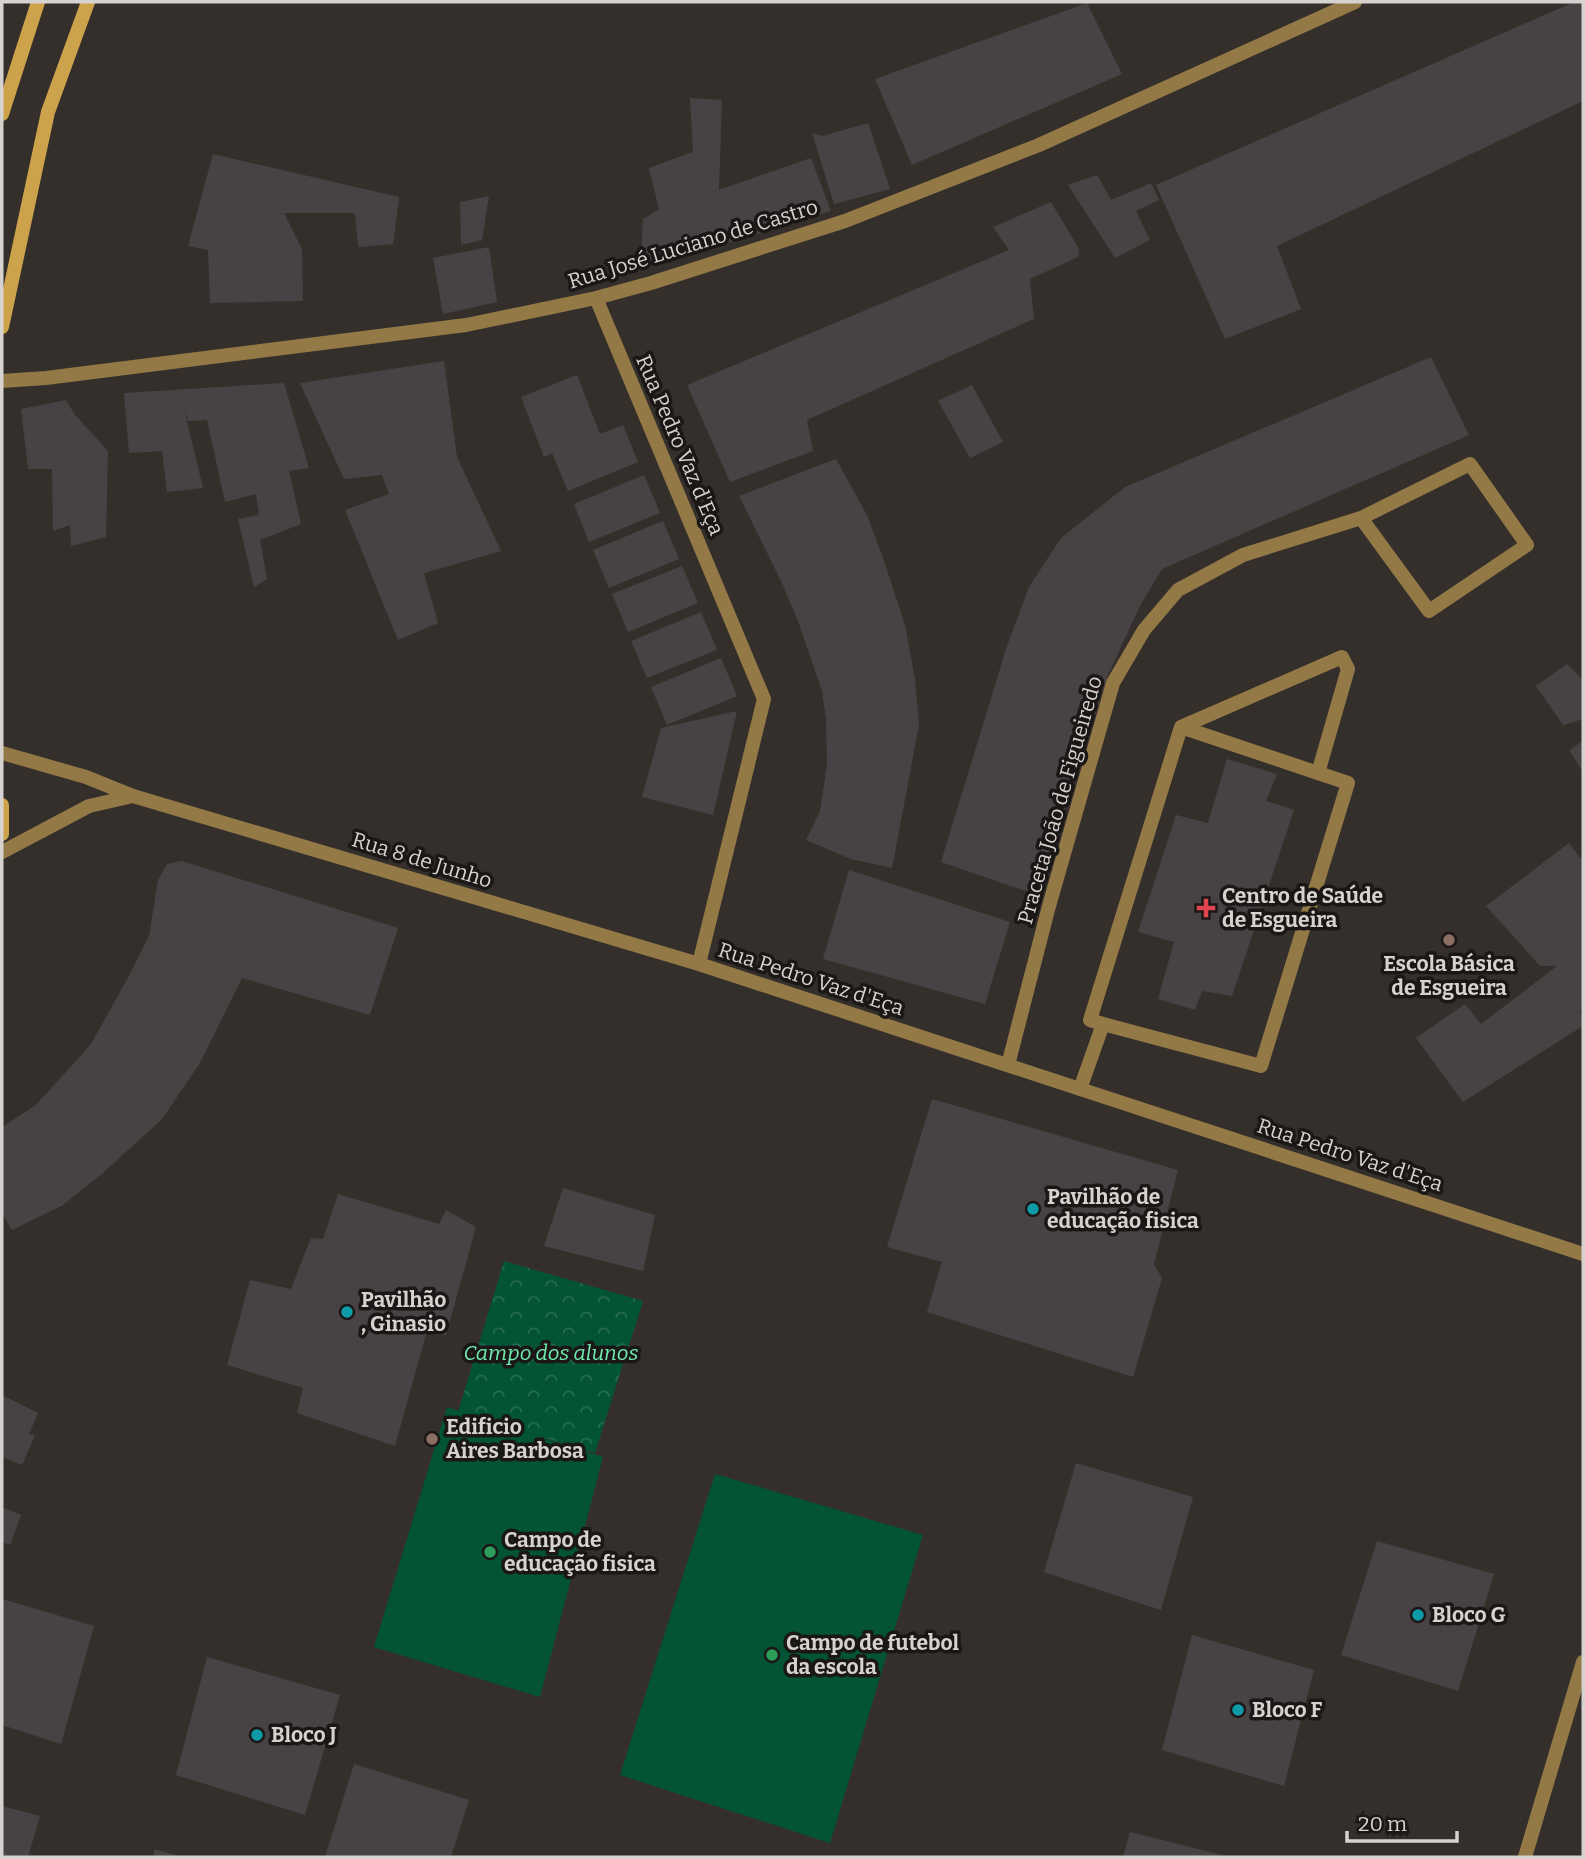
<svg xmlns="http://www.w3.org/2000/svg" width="1585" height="1859" font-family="Bitter,serif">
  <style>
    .park { fill: url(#park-crowns) }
    .pitch { fill: #025435 }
    .building { fill: #494244 }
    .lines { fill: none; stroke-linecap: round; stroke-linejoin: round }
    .lane { stroke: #937946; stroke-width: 14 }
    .street { stroke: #937946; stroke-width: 14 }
    .secondary { stroke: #cca24b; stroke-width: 14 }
    .health-dot { fill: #e0444e; stroke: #1a1716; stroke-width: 2.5 }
    .education-dot { fill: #8d6e63; stroke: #1a1716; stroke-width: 2.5 }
    .culture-dot { fill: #0f9aa8; stroke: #1a1716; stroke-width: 2.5 }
    .leisure-dot { fill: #2e9e5b; stroke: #1a1716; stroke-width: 2.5 }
    .labels { text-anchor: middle; stroke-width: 7; stroke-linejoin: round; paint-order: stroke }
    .street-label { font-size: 21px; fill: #d6d2d0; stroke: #1a1716 }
    .poi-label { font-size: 21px; font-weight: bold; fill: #d6d2d0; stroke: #1a1716; text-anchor: start }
    .park-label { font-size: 21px; font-style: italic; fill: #71ebaf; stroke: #1a1716 }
  </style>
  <defs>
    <pattern id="park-crowns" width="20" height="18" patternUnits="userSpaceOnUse" patternTransform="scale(1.75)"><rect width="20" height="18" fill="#025435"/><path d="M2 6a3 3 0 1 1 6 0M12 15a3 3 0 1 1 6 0" fill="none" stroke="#266c51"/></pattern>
  </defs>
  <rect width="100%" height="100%" fill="#352f2c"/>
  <!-- park -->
  <path class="park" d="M504,1261L643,1301L595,1453L458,1412Z"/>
  <!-- pitch -->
  <path class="pitch" d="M447,1407L603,1457L540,1697L374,1647Z
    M715,1474L923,1535L830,1843L620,1775Z"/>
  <!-- building -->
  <path class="building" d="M1574,2H1583V101L1277,246L1301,309L1225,339L1156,185Z
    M1087,3L1122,74L912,165L875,79Z
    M690,98L722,100L719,190L811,158L831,211L640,270L643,219L659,209L649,168L693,152Z
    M868,123L890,189L834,204L812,133L823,136Z
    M213,154L399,197L393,244L358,247L355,213H284L302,249L303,301L210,303L208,250L188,246Z
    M1097,175L1111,200L1151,183L1159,200L1136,211L1150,240L1115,258L1068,185Z
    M489,196L482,240L461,245L460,202Z
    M1051,202L1079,249L1078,257L1030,279L1034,319L807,420L813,451L730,482L687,385L1009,250L993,227Z
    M489,247L497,302L443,314L433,258Z
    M1431,357L1469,435L1162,569L1141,604L1108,675L1037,895L941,862L1007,646L1029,587L1061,538L1125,487Z
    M444,361L457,457L501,551L424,573L438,623L398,640L345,510L389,494L382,475L344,479L300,383Z
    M577,375L600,434L623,425L638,462L568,491L552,453L544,457L521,397Z
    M284,383L309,468L289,471L301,524L260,540L267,579L254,587L238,519L259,515L256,494L225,502L207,420L188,421L184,409L203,488L167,492L162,451L129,453L124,393Z
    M972,385L1003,442L970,458L938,401Z
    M66,400L75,415L108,451L106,537L71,546L70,525L53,531L52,469H28L21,409Z
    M836,459L867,515L883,558L905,625L915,679L919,725L892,868L851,859L806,840L820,811L827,765L826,719L822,691L798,621L781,581L739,496Z
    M644,475L660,513L589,542L574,504Z
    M663,521L679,559L609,588L593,550Z
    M682,566L698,603L628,632L612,594Z
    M701,612L717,650L647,678L631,641Z
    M721,658L737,696L667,725L651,687Z
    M1567,664L1583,680V719L1563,725L1536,686Z
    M737,711L713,815L642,797L661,728Z
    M1583,741V772L1569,750Z
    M1227,759L1277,774L1266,801L1294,810L1232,996L1202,991L1195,1010L1158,999L1174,942L1138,932L1176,815L1208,823Z
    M1569,843L1583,862V1009L1580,1010L1583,1026L1463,1102L1416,1038L1465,1004L1481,1024L1557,966H1540L1486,906Z
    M182,861L398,928L370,1015L242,978L200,1063L162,1119L103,1173L63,1205L12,1230L2,1213V1127L36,1105L91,1044L130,974L149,936L158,880L167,864Z
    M849,870L1010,922L985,1004L823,959Z
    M932,1099L1178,1170L1154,1264L1162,1278L1133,1377L927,1312L942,1262L887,1247Z
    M563,1188L655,1215L643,1271L544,1246Z
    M338,1194L439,1224L446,1210L476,1227L446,1335L426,1334L395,1446L297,1413L303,1388L227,1365L250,1280L291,1289L311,1238L323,1239Z
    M2,1395L38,1413L29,1434L35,1435L22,1465L2,1457Z
    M1076,1463L1193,1497L1161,1610L1044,1572Z
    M2,1507L21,1515L10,1545L2,1542Z
    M1377,1541L1494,1574L1458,1691L1341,1655Z
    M2,1599L94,1626L61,1744L2,1725Z
    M1192,1635L1314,1670L1284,1786L1162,1750Z
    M207,1657L340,1695L305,1815L176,1775Z
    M354,1764L469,1800L451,1857H325Z
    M2,1806L40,1816L28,1857H2Z
    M1130,1832L1226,1856V1857H1123Z
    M155,1849L181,1857H153Z"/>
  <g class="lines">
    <!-- lane -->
    <path class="lane" d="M1181,727L1318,773
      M1080,1089L1103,1024L1261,1066L1348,783L1318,773L1348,669L1342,657L1181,727L1090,1020L1103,1024"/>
    <!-- street -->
    <path class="street" d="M596,298L764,699L699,964
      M2,381L46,378L466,325L596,298L651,283L845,221L1039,145L1355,2
      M2,753L86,777L133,796L699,964L1583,1254
      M2,852L89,806L133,796
      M1008,1065L1049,906L1113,683L1144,630L1178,590L1243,555L1361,518L1429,611L1527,545L1470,464L1361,518
      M1525,1857L1583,1662"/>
    <!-- secondary -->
    <path class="secondary" d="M2,114L38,2
      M2,327L48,112L88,2
      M2,805V834"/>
  </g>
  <!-- markers -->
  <path class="health-dot" d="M1202.5 897.5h7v7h7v7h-7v7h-7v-7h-7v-7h7z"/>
  <g class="education-dot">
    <circle cx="1449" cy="940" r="7"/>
    <circle cx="432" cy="1439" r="7"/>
  </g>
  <g class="culture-dot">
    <circle cx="1033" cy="1209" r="7"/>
    <circle cx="347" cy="1312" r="7"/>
    <circle cx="1418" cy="1615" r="7"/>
    <circle cx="1238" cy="1710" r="7"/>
    <circle cx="257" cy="1735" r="7"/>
  </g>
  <g class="leisure-dot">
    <circle cx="490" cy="1552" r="7"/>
    <circle cx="772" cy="1655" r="7"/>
  </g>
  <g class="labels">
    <!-- street labels -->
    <g class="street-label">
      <text transform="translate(693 244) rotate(-17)" y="7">Rua José Luciano de Castro</text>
      <text transform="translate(680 445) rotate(67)" y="7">Rua Pedro Vaz d'Eça</text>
      <text transform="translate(1060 800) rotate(-74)" y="7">Praceta João de Figueiredo</text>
      <text transform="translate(422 860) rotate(17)" y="7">Rua 8 de Junho</text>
      <text transform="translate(811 979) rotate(18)" y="7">Rua Pedro Vaz d'Eça</text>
      <text transform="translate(1350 1155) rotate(18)" y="7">Rua Pedro Vaz d'Eça</text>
    </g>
    <!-- poi labels -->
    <g class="poi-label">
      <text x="1222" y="903">Centro de Saúde<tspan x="1222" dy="24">de Esgueira</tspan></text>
      <text x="1449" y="971" text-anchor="middle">Escola Básica<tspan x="1449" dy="24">de Esgueira</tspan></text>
      <text x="1047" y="1204">Pavilhão de<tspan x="1047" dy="24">educação fisica</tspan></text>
      <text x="361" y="1307">Pavilhão<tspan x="361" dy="24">, Ginasio</tspan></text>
      <text x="446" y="1434">Edificio<tspan x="446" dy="24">Aires Barbosa</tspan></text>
      <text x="504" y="1547">Campo de<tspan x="504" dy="24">educação fisica</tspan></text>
      <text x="1432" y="1622">Bloco G</text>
      <text x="786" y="1650">Campo de futebol<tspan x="786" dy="24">da escola</tspan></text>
      <text x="1252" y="1717">Bloco F</text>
      <text x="271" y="1742">Bloco J</text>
    </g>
    <!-- park labels -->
    <g class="park-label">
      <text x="551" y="1360">Campo dos alunos</text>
    </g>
  </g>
  <!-- border -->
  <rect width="1585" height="1859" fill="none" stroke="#d6d2d0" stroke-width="7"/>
  <!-- scale -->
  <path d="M1347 1831v10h110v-10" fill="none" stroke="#d6d2d0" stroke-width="3.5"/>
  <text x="1358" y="1831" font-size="21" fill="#d6d2d0" stroke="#1a1716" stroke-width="5" paint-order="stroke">20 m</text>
</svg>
